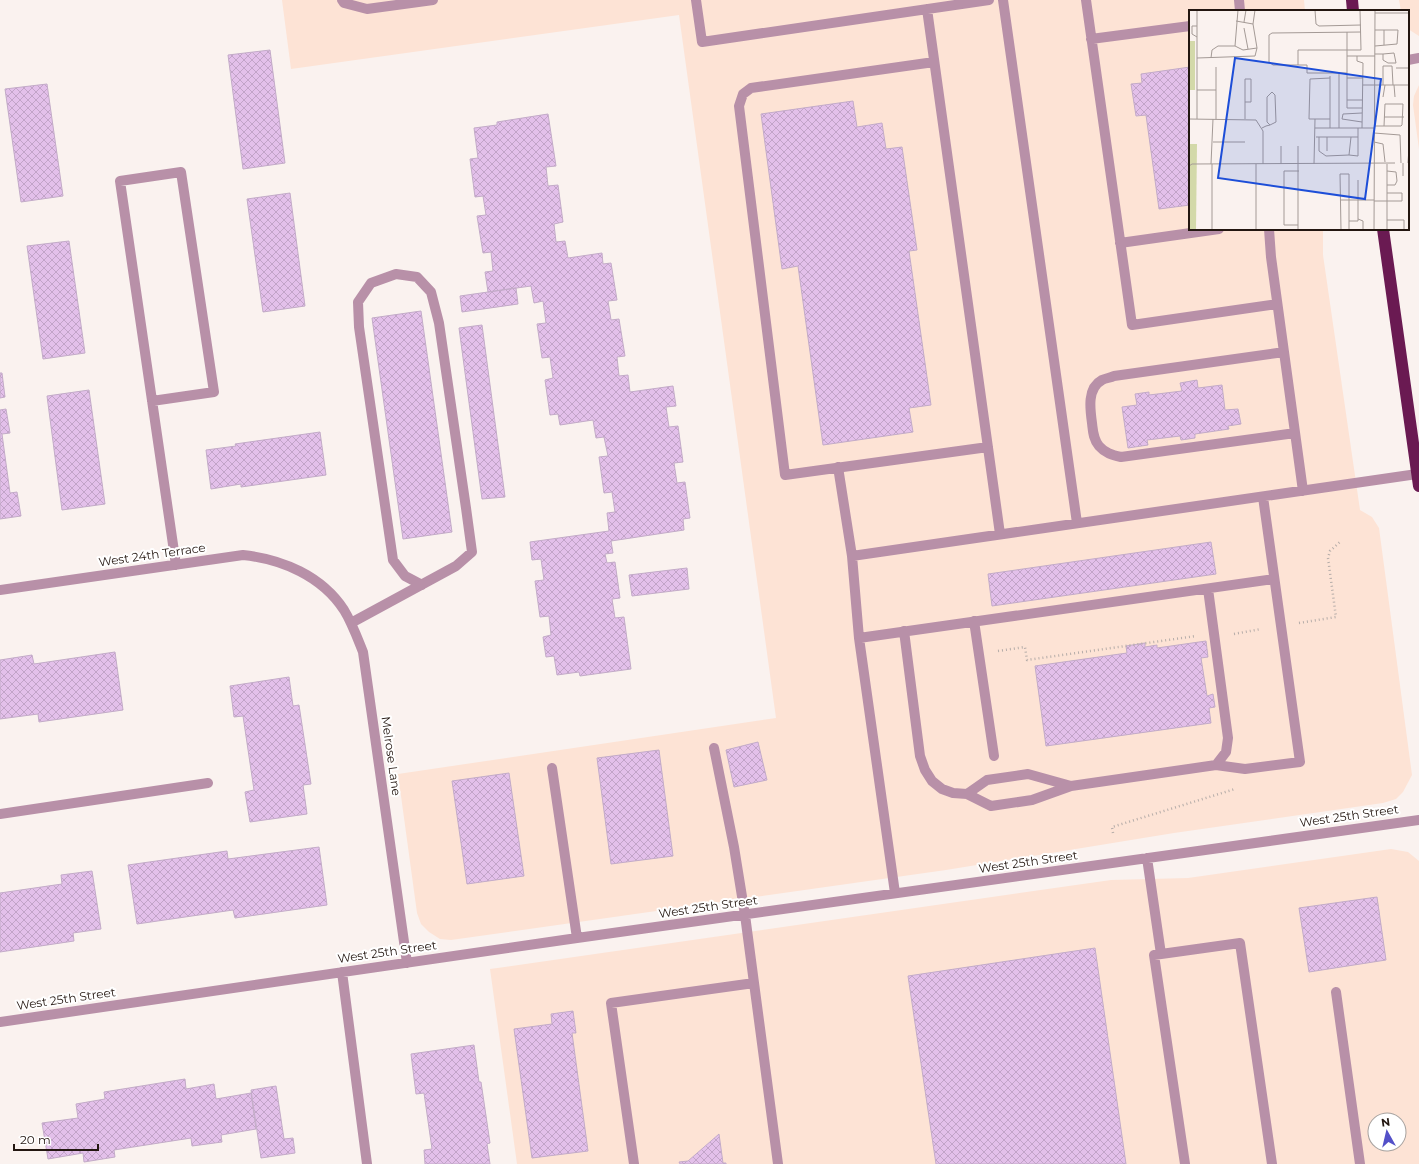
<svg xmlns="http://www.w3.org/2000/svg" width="1419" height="1164" font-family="Montserrat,sans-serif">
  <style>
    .built { fill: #fde3d5; fill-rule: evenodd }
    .building { fill: url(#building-cross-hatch); stroke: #c3abc8 }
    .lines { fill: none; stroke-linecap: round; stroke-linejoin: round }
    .path { stroke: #b6ada9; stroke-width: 2.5; stroke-dasharray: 1 3; stroke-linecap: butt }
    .minor { stroke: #b890a8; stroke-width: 10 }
    .highway { stroke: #6a1a52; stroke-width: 12 }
    .labels { text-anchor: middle; stroke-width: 4; stroke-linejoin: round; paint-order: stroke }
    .street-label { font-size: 12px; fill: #231610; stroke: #fff }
    .inset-road { fill: none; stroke: #a49a96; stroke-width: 1 }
    .view { fill: #1d4ed8; fill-opacity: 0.15; stroke: #1d4ed8; stroke-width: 2 }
    .inset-edge { fill: none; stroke: #231610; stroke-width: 2 }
  </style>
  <defs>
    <pattern id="building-cross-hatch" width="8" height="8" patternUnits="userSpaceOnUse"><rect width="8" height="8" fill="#e3c0ea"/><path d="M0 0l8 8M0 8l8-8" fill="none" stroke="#c2a4c8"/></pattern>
  </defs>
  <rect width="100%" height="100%" fill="#faf2ef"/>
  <!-- built -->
  <path class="built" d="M282,0H1304L1305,11H1190V229H1323V255L1360,510L1372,517L1379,528L1412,775L1403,792L1396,799L1383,803L1174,833L946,870L451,940L440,939L429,932L421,924L417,913L398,774L776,718L679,15L291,69Z
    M1399,0H1419V36L1408,29V11H1401Z
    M1419,85V149L1413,105L1414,96Z
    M1391,849L1408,852L1419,861V1164H517L490,969L1111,880L1188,878ZM1375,1120H1399V1144H1375Z"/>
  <!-- building -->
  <path class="building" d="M270,50L285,163L243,169L228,55Z
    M1190,67V205L1159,209L1146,115L1136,116L1131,84L1142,83L1141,74Z
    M47,84L63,196L21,202L5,89Z
    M853,101L857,127L882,123L886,149L902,147L917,250L909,251L931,405L909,408L913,432L823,445L798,266L782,269L761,114Z
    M548,114L556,166L546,167L548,186L558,185L563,222L554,224L556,242L565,241L568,258L602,253L603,264L611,263L617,300L608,301L611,320L619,319L625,356L617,357L619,376L628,375L630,392L673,386L676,406L666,407L669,427L678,426L683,462L674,463L677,483L685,482L690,518L683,519L684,530L611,541L613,553L605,554L607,563L615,562L620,598L612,599L615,618L624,617L631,669L580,676L579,672L557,675L554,656L546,657L543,637L551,635L549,616L540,617L535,581L544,580L541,559L532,560L530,542L609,531L607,513L615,512L612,492L604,493L599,457L608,456L604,437L596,438L593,420L560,425L558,414L550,415L545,380L553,378L550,357L542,358L537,324L546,323L543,301L534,303L531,286L488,292L485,272L493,271L491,252L483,253L477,216L486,215L483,196L475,197L470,159L478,158L474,128L497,125V122Z
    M290,193L305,306L263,312L247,199Z
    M69,241L85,353L43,359L27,246Z
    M516,288L518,304L462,312L460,296Z
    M421,311L452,532L403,539L372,318Z
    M482,325L505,497L482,499L459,328Z
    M0,373H2L5,397L0,398Z
    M1197,380L1198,388L1222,385L1225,410L1238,409L1241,424L1228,426L1229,429L1195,434V438L1181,440L1180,436L1147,440L1148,445L1128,448L1122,407L1137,405L1135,394L1149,392V395L1182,391L1180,383Z
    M89,390L105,504L62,510L47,396Z
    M6,409L10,433L2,434L10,493L17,492L21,516L0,519V410Z
    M320,432L326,475L241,487V484L211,489L206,450L236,446L235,444Z
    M1211,542L1216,574L992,606L988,574Z
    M687,568L689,589L632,596L629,575Z
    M1206,641L1208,657L1201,658L1207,696L1213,694L1215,707L1209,708L1211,723L1046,746L1035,666L1127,653L1126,646L1145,643V647L1157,645V648Z
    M115,652L123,710L39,722L38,714L0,719V660L32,655L34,664Z
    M289,677L293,706L299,705L311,784L303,785L307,814L250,822L245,792L254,790L243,716L234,717L230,686Z
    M758,742L767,780L734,787L726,750Z
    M659,750L673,856L611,864L597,758Z
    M509,773L524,876L467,884L452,781Z
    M319,847L327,905L235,918L233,910L137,924L128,865L227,851L228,859Z
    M92,871L101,929L73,933L74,941L0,952V893L62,884L61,875Z
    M1377,897L1386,960L1309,972L1299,908Z
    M1095,948L1126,1164H936L908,976Z
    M573,1011L576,1033H572L588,1151L532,1158L514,1029L552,1024L551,1014Z
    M474,1045L479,1082H481L490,1143L487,1144L490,1164H425L424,1150L432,1149L424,1093L416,1094L411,1054Z
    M185,1079L186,1089L214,1084L216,1099L251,1093L256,1129L221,1135L222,1142L192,1146L191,1138L114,1150L115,1157L84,1162L83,1153L48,1159L42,1123L78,1118L76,1104L105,1099L104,1092Z
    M276,1086L284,1139L293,1138L295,1153L261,1158L251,1090Z
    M719,1134L723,1163H726V1164H680L679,1162L688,1161Z"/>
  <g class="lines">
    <!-- path -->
    <path class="path" d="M1299,623L1336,617L1328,558L1330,551L1341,541
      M1234,634L1261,629
      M998,651L1025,647L1027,660L1196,636
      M1113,833L1112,827L1235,789"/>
    <!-- minor -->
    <path class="minor" d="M342,0L344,3L367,9L433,0
      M696,0L702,42L989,0
      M1003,0L1077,523
      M1086,0L1132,325L1277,304
      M1239,0L1240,11
      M927,9L1000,534
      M1091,39L1190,26
      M1408,60L1419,58
      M934,62L751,88L743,94L739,106L785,475L988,447
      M1269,229L1271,257L1303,491
      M1120,243L1219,229
      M1284,352L1114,376C1110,378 1106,378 1102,380C1087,388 1090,409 1092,423C1093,431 1093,439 1099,446C1105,453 1112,455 1121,457L1295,433
      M152,401L214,392L181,172L120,181L176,565
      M838,467L852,556L859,638L895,893
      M852,556L1417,474
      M0,590L243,555C282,559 322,576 344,610C352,623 357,637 363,652L407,963
      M974,621L994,756
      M351,623L456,566L472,552L466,508L439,323L431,292L417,277L396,274L371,283L358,302L359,327L393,560L405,576L422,585
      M904,631L920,756L925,770L932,781L942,789L953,793L967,794L991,806L1032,800L1071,786L1216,765L1226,752L1228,738L1208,589
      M859,638L1274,579
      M714,748L734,847L745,915L778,1164
      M1216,765L1245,769L1300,762L1263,497
      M552,768L577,938
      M967,794L987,780L1028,774L1071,786
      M0,814L208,783
      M1147,858L1161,954
      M342,972L367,1164
      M1336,992L1360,1164
      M0,1022L577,938L1419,820
      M634,1164L611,1003L754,983
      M1185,1164L1154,955L1240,943L1272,1164"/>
    <!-- highway -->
    <path class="highway" d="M1352,0L1353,11
      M1383,229L1419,486"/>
  </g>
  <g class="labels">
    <!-- street labels -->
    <g class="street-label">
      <text transform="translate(152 555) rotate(-8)" y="4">West 24th Terrace</text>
      <text transform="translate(391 756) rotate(82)" y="4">Melrose Lane</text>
      <text transform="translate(1349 816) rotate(-8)" y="4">West 25th Street</text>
      <text transform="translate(1028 862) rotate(-8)" y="4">West 25th Street</text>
      <text transform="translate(708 907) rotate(-8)" y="4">West 25th Street</text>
      <text transform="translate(387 952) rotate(-8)" y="4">West 25th Street</text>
      <text transform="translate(66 999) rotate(-8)" y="4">West 25th Street</text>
    </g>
  </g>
  <!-- overview -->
  <g transform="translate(1189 10)">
    <rect width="220" height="220" fill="#faf2ef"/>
    <path d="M0,31H6V80H0Z" fill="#d3d9a9"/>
    <path d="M0,134H8L7,220H0Z" fill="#d3d9a9"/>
    <path class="inset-road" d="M78,0H98M126,0L127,14L130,16L172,15M186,3H220M47,11L64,14M55,12L57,0M55,18L59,39M158,22V63H118V55H84L80,52V25L83,23L172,22M8,27L3,24V16H8M195,35V20M46,36L49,0M186,36L208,34L209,20H186M186,44H194V50L199,53H207L205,43L194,44M158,46H186M168,46V51L174,53L173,118M8,48L66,46L68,38L64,14L66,0M22,48L23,40L29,36H46L54,40L68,38M109,55V40H172L171,0M207,58H220M150,63V118M158,63V98H173M141,68L121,69L120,109H141M158,68H174M174,75H220M194,75V56H203L204,75M205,75L206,87M8,80H27M194,87L196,75M158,90H174M56,92H62V69H56V109M195,107H215M0,109L67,110L74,121V154M8,109V0M27,109V57M173,112L153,109L154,104L173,103M185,116H212L213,115L214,94H196L195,116M73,118L77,116L81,115L87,112L86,85L83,82L78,87V112L81,115M126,118H185M141,118V66M185,123L211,125L212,153M127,127H169M130,127V141L137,146L160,145L162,127M138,127V141M24,132H56M185,132L194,134L196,152M92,136V154M109,136V220M160,145L169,146V118M219,153L220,138M22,154L24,109M23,154V220M125,154L126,109M0,156L3,154L206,153M198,161L207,162L208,171L206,175H198M214,166V153M151,190H185M185,191H213V183H198M169,209L174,211V220M198,210H215V220M160,211H169V170M109,215H95V161H110M67,220V154M152,220L151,164H160V220M185,220L186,0M198,220V154"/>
    <path class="view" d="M46,48L192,69L176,189L29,168Z"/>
    <rect width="220" height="220" class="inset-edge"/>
  </g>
  <!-- north arrow -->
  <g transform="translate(1387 1132) rotate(352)"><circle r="19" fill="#ffffff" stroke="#a7a29f"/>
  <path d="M0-3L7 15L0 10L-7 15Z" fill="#5350c8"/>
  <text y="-6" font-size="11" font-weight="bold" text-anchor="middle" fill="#231610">N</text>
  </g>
  <!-- scale -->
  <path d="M14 1144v6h84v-6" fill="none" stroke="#231610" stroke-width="2"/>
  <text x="20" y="1144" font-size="12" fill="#231610" stroke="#ffffff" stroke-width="3" paint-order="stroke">20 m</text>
</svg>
